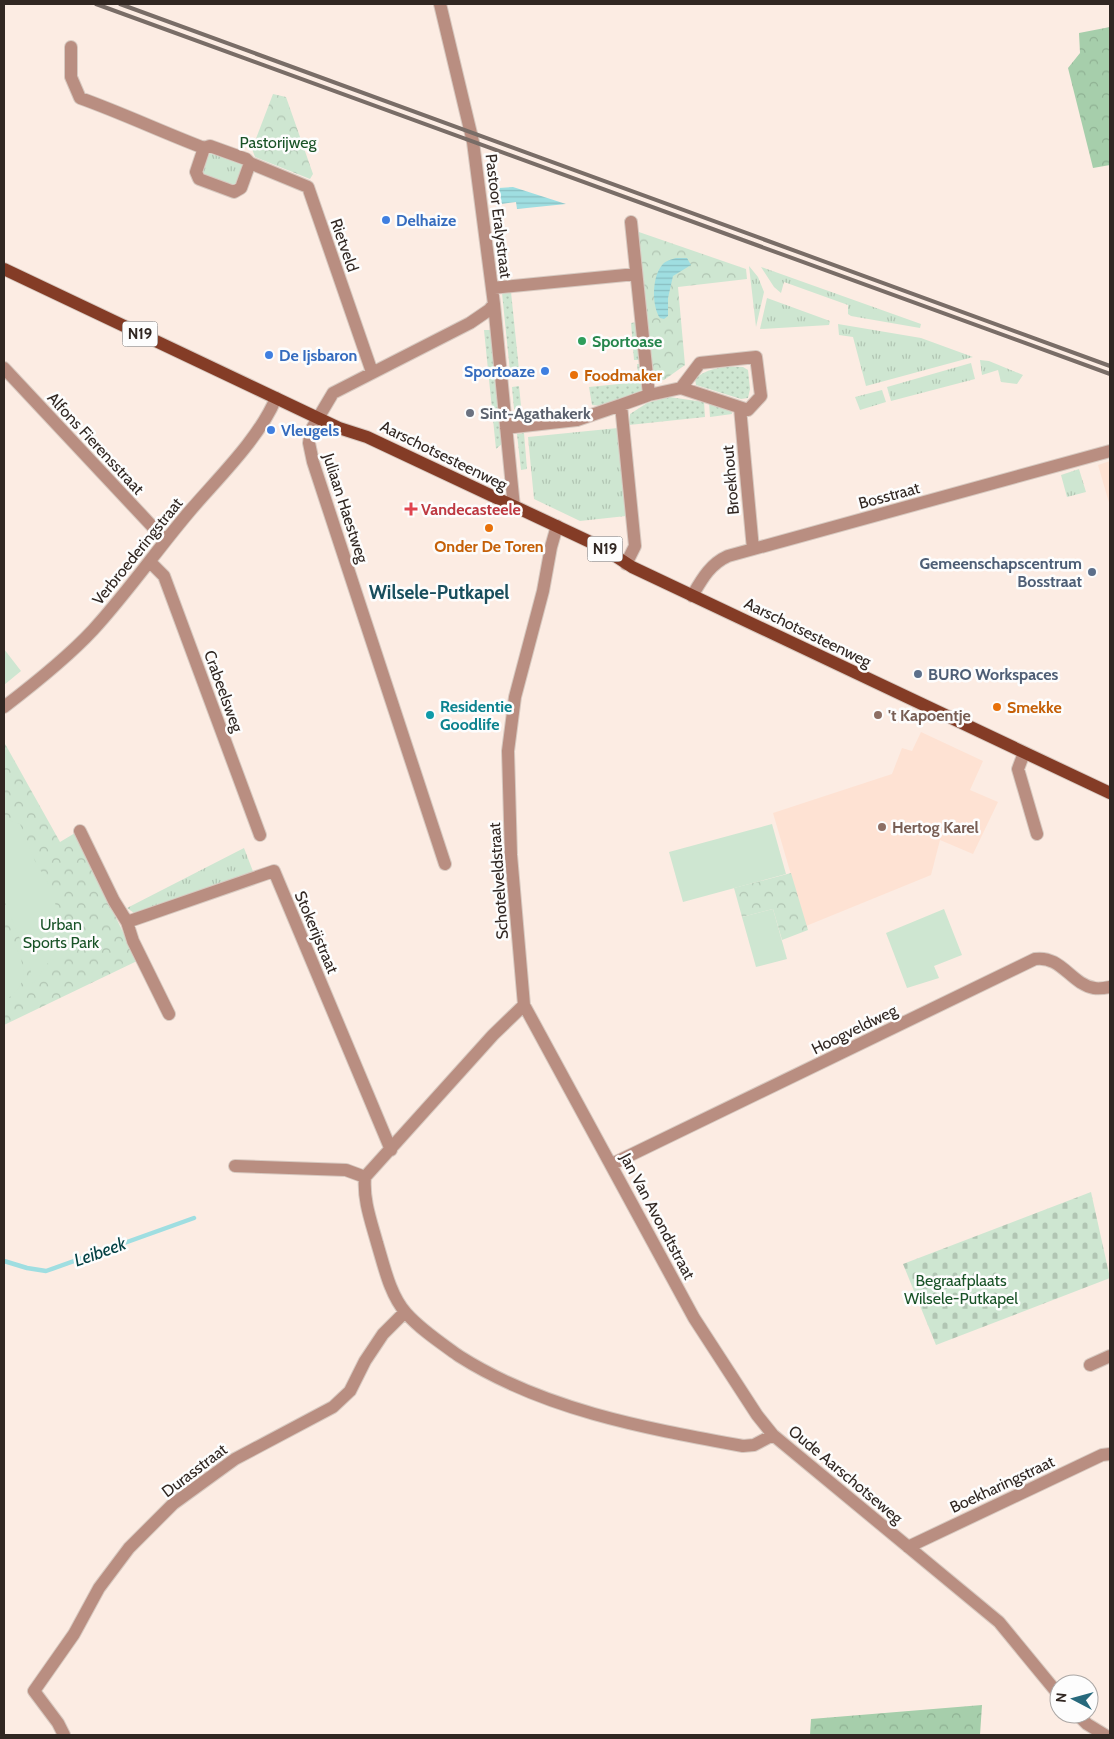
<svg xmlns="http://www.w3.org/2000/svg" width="1114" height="1739" font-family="Cabin,sans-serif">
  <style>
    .built { fill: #fee2d3 }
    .grass { fill: url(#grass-tufts) }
    .forest { fill: url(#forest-crowns) }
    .cemetery { fill: url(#cemetery-stones) }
    .park { fill: url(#park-crowns) }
    .garden { fill: url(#garden-dots) }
    .pitch { fill: #cee6d1 }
    .water { fill: url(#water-rules) }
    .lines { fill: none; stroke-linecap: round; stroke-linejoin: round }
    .stream { stroke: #9fdee1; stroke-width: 4.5 }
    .minor-casing { stroke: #d7c9c0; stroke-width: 14 }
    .major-casing { stroke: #d7c9c0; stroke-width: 14 }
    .minor { stroke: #b98e81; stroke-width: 12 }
    .major { stroke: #843c26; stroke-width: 12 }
    .rail { stroke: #796d67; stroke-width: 4 }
    .shop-dot { fill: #3f7fe0; stroke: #fdfdfd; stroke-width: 2 }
    .leisure-dot { fill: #2e9e5b; stroke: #fdfdfd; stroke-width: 2 }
    .food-dot { fill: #e8710a; stroke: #fdfdfd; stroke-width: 2 }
    .worship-dot { fill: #6b7280; stroke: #fdfdfd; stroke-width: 2 }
    .health-dot { fill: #e0444e; stroke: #fdfdfd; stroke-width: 2 }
    .service-dot { fill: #5c6f8a; stroke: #fdfdfd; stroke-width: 2 }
    .culture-dot { fill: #0f9aa8; stroke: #fdfdfd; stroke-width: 2 }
    .education-dot { fill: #8d6e63; stroke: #fdfdfd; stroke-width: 2 }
    .labels { text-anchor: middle; stroke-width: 5; stroke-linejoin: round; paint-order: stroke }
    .shield { fill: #fdfdfd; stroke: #6e6764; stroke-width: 1 }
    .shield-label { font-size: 15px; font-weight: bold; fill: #312722 }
    .park-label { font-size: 16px; fill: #195327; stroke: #fdfdfd }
    .street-label { font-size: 16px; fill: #312722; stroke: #fdfdfd }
    .shop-label { font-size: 16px; font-weight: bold; fill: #366cbe; stroke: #fdfdfd; text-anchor: start }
    .leisure-label { font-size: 16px; font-weight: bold; fill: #27864d; stroke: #fdfdfd; text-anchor: start }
    .food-label { font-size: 16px; font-weight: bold; fill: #c56008; stroke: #fdfdfd; text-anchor: start }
    .worship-label { font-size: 16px; font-weight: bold; fill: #5b616d; stroke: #fdfdfd; text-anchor: start }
    .health-label { font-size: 16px; font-weight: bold; fill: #be3a42; stroke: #fdfdfd; text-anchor: start }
    .service-label { font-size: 16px; font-weight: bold; fill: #4e5e75; stroke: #fdfdfd; text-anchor: end }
    .culture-label { font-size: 16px; font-weight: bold; fill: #0d838f; stroke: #fdfdfd; text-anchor: start }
    .education-label { font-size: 16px; font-weight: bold; fill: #785e54; stroke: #fdfdfd; text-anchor: start }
    .water-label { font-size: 18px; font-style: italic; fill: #034043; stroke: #fdfdfd }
    .quarter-label { font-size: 19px; font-weight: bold; fill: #194e5d; stroke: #fdfdfd }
  </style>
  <defs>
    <pattern id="grass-tufts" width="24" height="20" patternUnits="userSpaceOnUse" patternTransform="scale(1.25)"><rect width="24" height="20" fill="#cee6d1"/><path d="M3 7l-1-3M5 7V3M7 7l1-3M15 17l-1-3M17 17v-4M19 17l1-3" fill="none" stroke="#b1c5b3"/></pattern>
    <pattern id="forest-crowns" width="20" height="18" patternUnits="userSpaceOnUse" patternTransform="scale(1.25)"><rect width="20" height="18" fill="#a6ceab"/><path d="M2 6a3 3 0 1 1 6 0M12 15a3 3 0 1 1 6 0" fill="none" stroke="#8fb193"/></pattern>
    <pattern id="cemetery-stones" width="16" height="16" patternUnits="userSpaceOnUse" patternTransform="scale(1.25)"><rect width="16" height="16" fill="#cee6d1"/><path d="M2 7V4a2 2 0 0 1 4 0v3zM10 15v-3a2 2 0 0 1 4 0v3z" fill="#b1c5b3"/></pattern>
    <pattern id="park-crowns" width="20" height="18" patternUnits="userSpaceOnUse" patternTransform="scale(1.25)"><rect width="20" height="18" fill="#cee6d1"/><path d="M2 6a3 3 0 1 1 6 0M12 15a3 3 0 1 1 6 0" fill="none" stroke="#b1c5b3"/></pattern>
    <pattern id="garden-dots" width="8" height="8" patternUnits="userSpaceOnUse" patternTransform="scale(1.25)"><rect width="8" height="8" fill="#cee6d1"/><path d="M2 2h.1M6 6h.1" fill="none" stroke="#b1c5b3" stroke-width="1.8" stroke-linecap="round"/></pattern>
    <pattern id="water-rules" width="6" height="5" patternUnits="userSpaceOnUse" patternTransform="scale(1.25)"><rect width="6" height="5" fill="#9fdee1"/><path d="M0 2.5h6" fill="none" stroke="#89bec1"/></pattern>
  </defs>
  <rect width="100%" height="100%" fill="#fcece3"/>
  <!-- built -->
  <path class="built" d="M1110,461V506L1098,465Z
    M921,732L983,761L970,790L998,802L973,854L940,840L931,875L806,926L773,813L892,774L902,748L912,751Z"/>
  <!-- grass -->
  <path class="grass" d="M210,153L241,163L243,166L239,183L232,186L203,176L201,166Z
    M749,266L758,277L764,292L756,327Z
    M761,267L921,324L920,328L851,316L848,314V305L784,282L781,293L774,287Z
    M767,298L830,321L829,325L760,329Z
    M838,324L921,338L973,357L866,386L853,337L839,335Z
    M980,360L989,361L1023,375L1017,384L1001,382L998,370L982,375Z
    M971,363L975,379L891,401L887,387Z
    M882,390L886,402L860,410L855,397Z
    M618,428L626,516L580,521L534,499L528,437Z
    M1079,469L1086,492L1067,497L1061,475Z
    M244,848L254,874L143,913H134L127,908Z"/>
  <!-- forest -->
  <path class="forest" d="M1110,27V165L1093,168L1068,68L1080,53L1079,33Z
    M982,1705L980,1735H810L811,1719Z"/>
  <!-- cemetery -->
  <path class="cemetery" d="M1091,1192L1110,1278L936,1345L903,1264Z"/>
  <!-- park -->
  <path class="park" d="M273,94L286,97L313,174L310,179L255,157L252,149Z
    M636,231L746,269L747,279L678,287L685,365L664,380H652Z
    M4,742L60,842L75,833L137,961L4,1025Z
    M791,873L808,930L782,940L773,909L742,917L734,888Z"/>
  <!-- garden -->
  <path class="garden" d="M511,292L519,370L510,371L502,293Z
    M637,322L641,360H634L631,323Z
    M484,330H492L504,442L496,449Z
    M637,364H641L644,390L602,406L592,405L589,387L639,382Z
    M743,367L748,370L750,389L748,398L741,399L696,385L695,379C707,367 728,366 743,367Z
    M519,386L522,415L514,409L512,387Z
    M669,397L704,402L705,417L629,425L630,414L647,403Z
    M709,402L731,411L732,414L710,417Z
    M524,433L527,469L521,470L517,434Z"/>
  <!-- pitch -->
  <path class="pitch" d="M4,649L21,671L4,685Z
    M4,819L20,824L35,861L49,885L61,921L70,935L72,950L62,957L50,960L33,984L29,961L4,900Z
    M772,824L786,874L683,902L669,852Z
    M773,909L787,959L756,967L742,917Z
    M944,909L962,955L934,966L939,978L907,988L886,933Z
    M8,933H11C21,962 36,980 4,1001V941Z"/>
  <!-- water -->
  <path class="water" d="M513,187L566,204L517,209L516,202L501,204L499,188Z
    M676,258H687L691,265L673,276L668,298V316L664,319L660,318C652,307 652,280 660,268C664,261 669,260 676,258Z"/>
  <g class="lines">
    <!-- stream -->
    <path class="stream" d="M4,1261L27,1268L46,1271L194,1218"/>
    <defs>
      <path id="minor" d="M440,4L473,142L494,304L514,507
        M71,47V77L80,98C122,113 162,132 204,148L210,146L246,159L250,163L308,187L372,372
        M204,148L196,172L199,179L234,192L241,188L250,163
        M631,222L649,395
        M492,288L636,274
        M4,368L165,540
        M621,405L649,395L681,388L748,410L761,396L756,357L700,363L681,388
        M740,408L753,549
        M506,428L577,420L621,405L635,546L626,564
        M557,526L551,547L543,591L515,697L508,751L511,855L524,1005L694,1318L757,1415L773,1435
        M150,562L164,576L260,835
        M692,596C702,579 710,564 728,556L1110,451
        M4,707C34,684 67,658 93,630C127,593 156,551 189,512C217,479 259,439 276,398
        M1024,753L1018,769L1037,834
        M80,831L114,901L127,922L274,871L391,1150
        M445,864L313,462L309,443L311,430L333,393L470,323L489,310L494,304
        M127,922L133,941L169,1014
        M612,1164L1035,959C1061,955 1071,984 1094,988C1099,989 1105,988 1110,987
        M235,1166L346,1170L365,1177
        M365,1177C363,1200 371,1221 377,1243C384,1266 390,1295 406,1313C421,1330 441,1343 459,1356C544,1410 645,1428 743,1446L754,1445L773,1435L999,1622L1059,1695
        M365,1177L493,1035L524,1005
        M1090,1365L1110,1356
        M908,1547L1102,1455L1110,1454
        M1077,1714L1087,1724L1105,1735
        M64,1735L58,1723L34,1691L74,1634L99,1588L129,1548L173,1504L235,1459L333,1407L350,1391L365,1361L383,1334L405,1312"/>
      <path id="major" d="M4,269L339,428L367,437L603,548L632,567L1110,793"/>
    </defs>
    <!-- minor casing -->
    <use href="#minor" class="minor-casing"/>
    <!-- major casing -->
    <use href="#major" class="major-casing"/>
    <!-- minor -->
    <use href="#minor" class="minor"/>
    <!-- major -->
    <use href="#major" class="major"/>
    <!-- rail -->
    <path class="rail" d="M96,4L1110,374
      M120,4L1110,366"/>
  </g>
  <!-- markers -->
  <g class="shop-dot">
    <circle cx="386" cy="220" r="5"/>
    <circle cx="269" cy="355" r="5"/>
    <circle cx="545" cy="371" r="5"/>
    <circle cx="271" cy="430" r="5"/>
  </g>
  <circle class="leisure-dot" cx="582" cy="341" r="5"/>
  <g class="food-dot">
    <circle cx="574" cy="375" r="5"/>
    <circle cx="489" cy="528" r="5"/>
    <circle cx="997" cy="707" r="5"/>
  </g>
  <circle class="worship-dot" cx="470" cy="413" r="5"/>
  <path class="health-dot" d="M408.5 501.5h5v5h5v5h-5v5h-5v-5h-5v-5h5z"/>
  <g class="service-dot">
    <circle cx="1092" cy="572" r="5"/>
    <circle cx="918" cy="674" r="5"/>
  </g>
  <circle class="culture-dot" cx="430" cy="715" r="5"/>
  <g class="education-dot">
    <circle cx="878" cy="715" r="5"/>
    <circle cx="882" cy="827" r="5"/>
  </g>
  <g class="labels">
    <!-- shield labels -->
    <g class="shield">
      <rect x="122.5" y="321.5" width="35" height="25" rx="4"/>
      <rect x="587.5" y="536.5" width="35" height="25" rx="4"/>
    </g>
    <g class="shield-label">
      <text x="140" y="339">N19</text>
      <text x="605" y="554">N19</text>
    </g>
    <!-- park labels -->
    <g class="park-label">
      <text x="278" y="148">Pastorijweg</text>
      <text x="61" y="930">Urban<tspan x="61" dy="18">Sports Park</tspan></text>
      <text x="961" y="1286">Begraafplaats<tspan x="961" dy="18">Wilsele-Putkapel</tspan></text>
    </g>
    <!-- street labels -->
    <g class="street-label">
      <text transform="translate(499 216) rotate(83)" y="6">Pastoor Eralystraat</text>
      <text transform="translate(345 245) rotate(71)" y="6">Rietveld</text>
      <text transform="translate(96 443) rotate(47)" y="6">Alfons Fierensstraat</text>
      <text transform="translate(444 455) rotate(26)" y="6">Aarschotsesteenweg</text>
      <text transform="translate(730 480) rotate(-95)" y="6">Broekhout</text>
      <text transform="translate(889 495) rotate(-15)" y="6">Bosstraat</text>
      <text transform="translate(346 508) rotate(72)" y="6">Juliaan Haestweg</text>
      <text transform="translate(137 551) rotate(-51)" y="6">Verbroederingstraat</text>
      <text transform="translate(808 632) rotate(26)" y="6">Aarschotsesteenweg</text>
      <text transform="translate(224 691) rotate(70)" y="6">Crabeelsweg</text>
      <text transform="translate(498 881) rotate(-94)" y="6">Schotelveldstraat</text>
      <text transform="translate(317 932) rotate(67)" y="6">Stokerijstraat</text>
      <text transform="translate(854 1029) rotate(-26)" y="6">Hoogveldweg</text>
      <text transform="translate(658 1216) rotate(62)" y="6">Jan Van Avondtstraat</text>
      <text transform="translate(194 1470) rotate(-37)" y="6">Durasstraat</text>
      <text transform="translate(846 1474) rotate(40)" y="6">Oude Aarschotseweg</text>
      <text transform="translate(1002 1484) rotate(-25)" y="6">Boekharingstraat</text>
    </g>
    <!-- shop labels -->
    <g class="shop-label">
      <text x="396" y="226">Delhaize</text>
      <text x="279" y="361">De Ijsbaron</text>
      <text x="535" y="377" text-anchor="end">Sportoaze</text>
      <text x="281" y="436">Vleugels</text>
    </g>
    <!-- leisure labels -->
    <g class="leisure-label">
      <text x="592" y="347">Sportoase</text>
    </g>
    <!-- food labels -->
    <g class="food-label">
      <text x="584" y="381">Foodmaker</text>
      <text x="489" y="552" text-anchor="middle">Onder De Toren</text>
      <text x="1007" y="713">Smekke</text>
    </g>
    <!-- worship labels -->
    <g class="worship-label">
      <text x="480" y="419">Sint-Agathakerk</text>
    </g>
    <!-- health labels -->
    <g class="health-label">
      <text x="421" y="515">Vandecasteele</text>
    </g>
    <!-- service labels -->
    <g class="service-label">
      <text x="1082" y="569">Gemeenschapscentrum<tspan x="1082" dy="18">Bosstraat</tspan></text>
      <text x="928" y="680" text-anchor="start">BURO Workspaces</text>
    </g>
    <!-- culture labels -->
    <g class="culture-label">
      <text x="440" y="712">Residentie<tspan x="440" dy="18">Goodlife</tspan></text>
    </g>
    <!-- education labels -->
    <g class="education-label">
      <text x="888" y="721">'t Kapoentje</text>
      <text x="892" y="833">Hertog Karel</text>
    </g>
    <!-- water labels -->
    <g class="water-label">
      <text transform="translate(100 1252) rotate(-20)" y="6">Leibeek</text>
    </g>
    <!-- quarter labels -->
    <g class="quarter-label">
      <text x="439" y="599">Wilsele-Putkapel</text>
    </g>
  </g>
  <!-- border -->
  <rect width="1114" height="1739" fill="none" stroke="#312722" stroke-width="10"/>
  <!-- north arrow -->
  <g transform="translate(1074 1699) rotate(276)"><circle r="24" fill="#fdfdfd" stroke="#aba7a5"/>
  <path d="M0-4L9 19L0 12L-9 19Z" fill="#27697c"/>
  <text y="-8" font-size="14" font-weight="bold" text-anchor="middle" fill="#312722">N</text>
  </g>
</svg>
